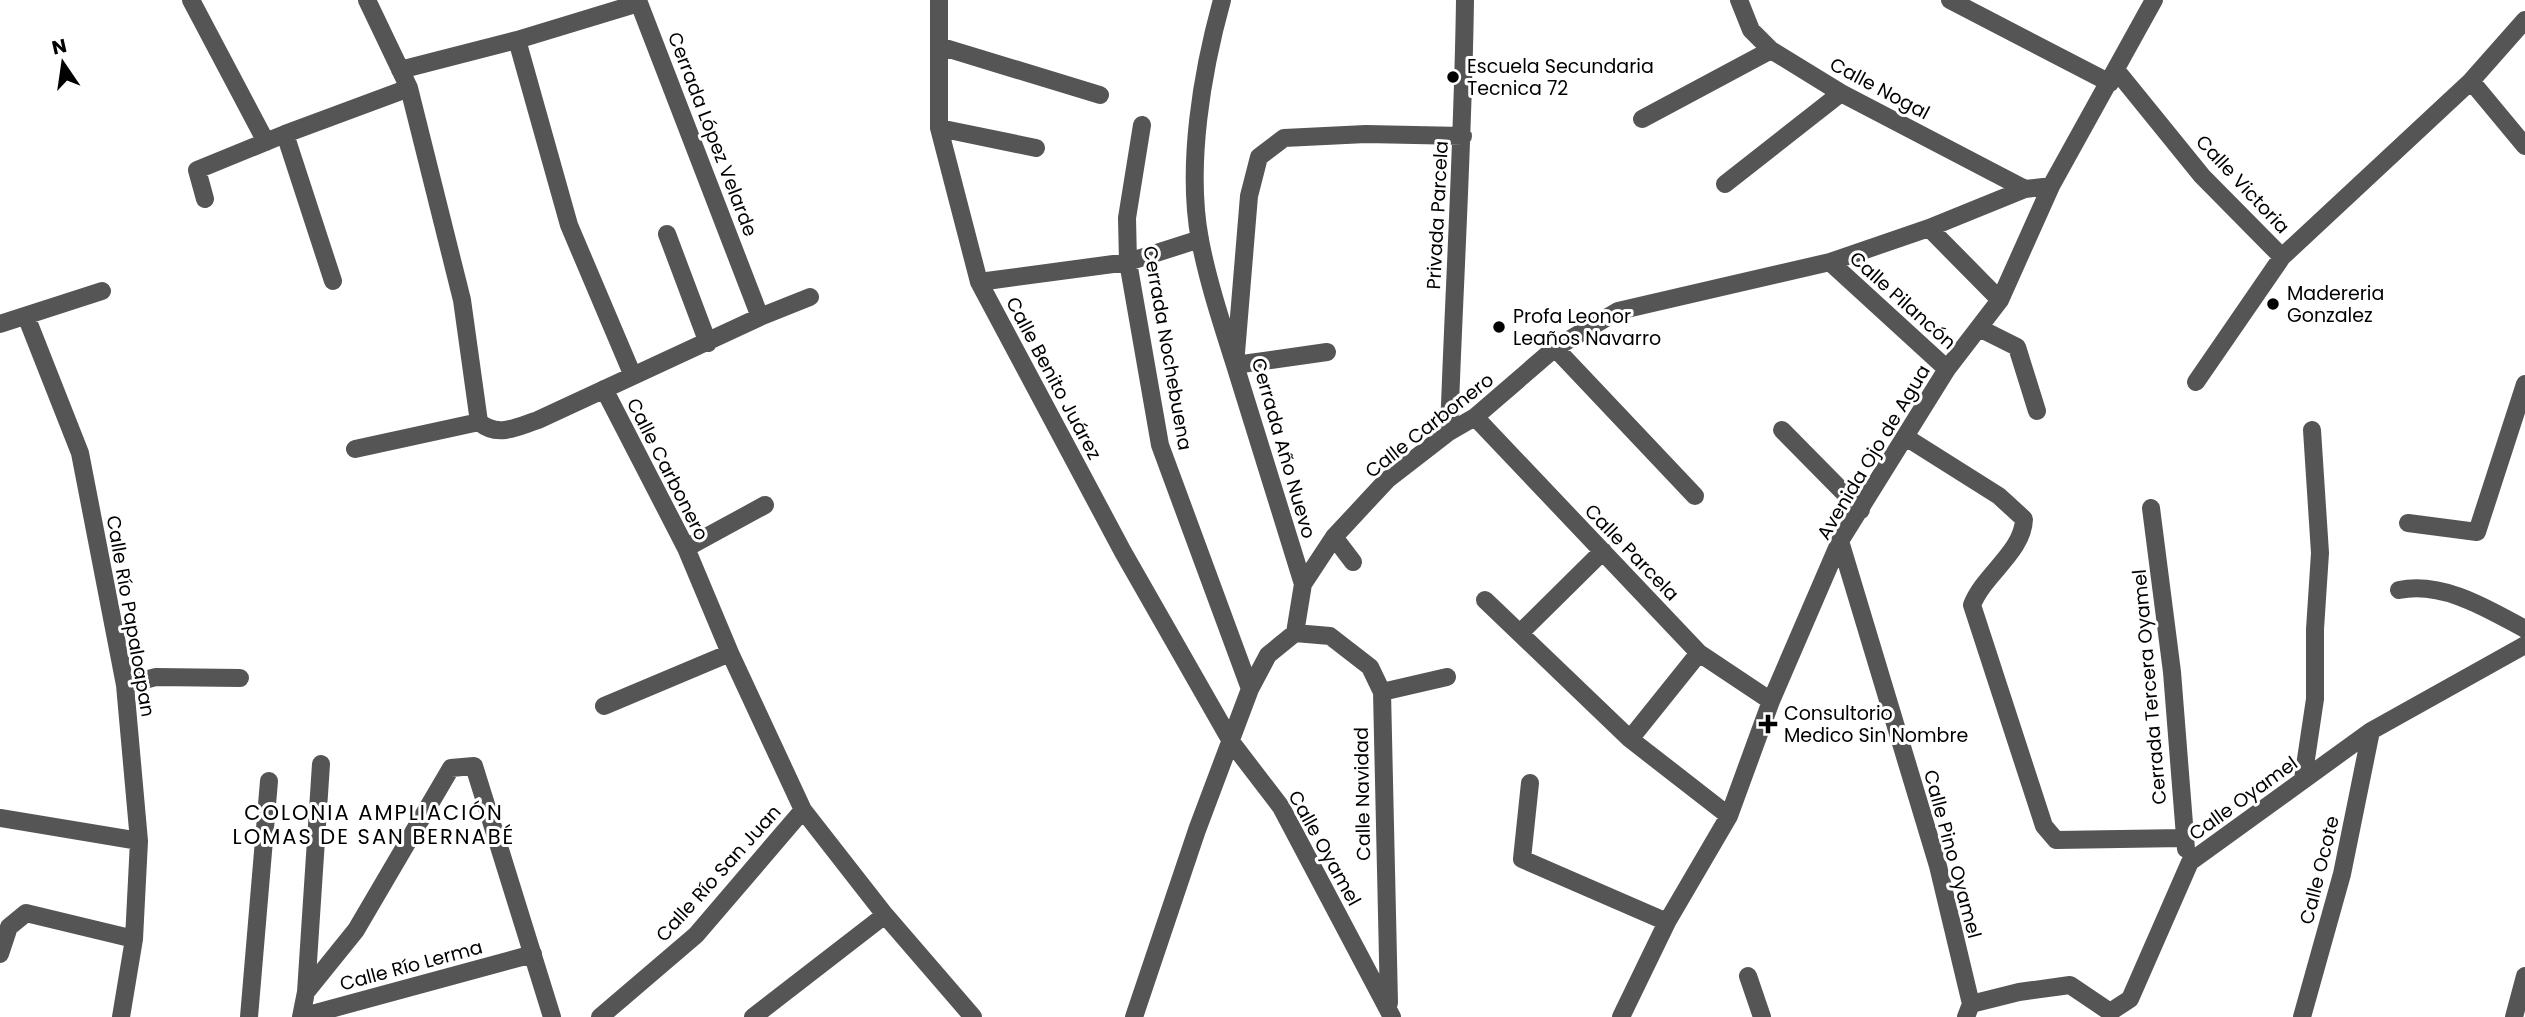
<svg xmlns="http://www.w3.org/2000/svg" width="2525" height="1017" font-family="Poppins,sans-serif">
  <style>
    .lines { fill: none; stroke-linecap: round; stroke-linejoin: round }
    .minor { stroke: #555; stroke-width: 18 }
    .poi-dot { fill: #000; stroke: #fff; stroke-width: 2.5 }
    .labels { text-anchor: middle; stroke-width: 6; stroke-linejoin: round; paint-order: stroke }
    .poi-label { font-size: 19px; fill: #000; stroke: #fff; text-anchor: start }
    .street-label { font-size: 19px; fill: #000; stroke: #fff }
    .neighbourhood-label { font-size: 21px; letter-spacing: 2px; fill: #000; stroke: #fff }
  </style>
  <rect width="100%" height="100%" fill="#fff"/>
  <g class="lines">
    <!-- minor -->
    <path class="minor" d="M191,0L266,142
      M367,0L409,88L462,300L479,422C498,438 516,427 538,420L760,317L810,297
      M939,0V128L979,282L1123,552L1232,743L1281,807L1392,1017
      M1222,0C1202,72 1186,166 1200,240C1208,282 1222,324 1235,365L1327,352
      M1739,0L1751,30L1771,50L1841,93L2025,189
      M1950,0L2110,83
      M517,40L569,225L633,376
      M939,46L1100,95
      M400,70L517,40L639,3L760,317
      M2116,70L2202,176L2282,257
      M2471,81L2525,146
      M1642,119L1771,50
      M1142,125L1127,218L1128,262L1160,445L1250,689
      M939,128L1036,148
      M285,134L333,281
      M1725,184L1841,93
      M205,199L197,170L285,134L409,88
      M1929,228L2000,300
      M667,234L708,343
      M1830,262L1947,369
      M979,282L1128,262L1200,239
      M26,316L80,453L125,685L139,841L134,939L121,1017
      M0,324L102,291
      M1979,328L2017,347L2037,411
      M1555,348L1695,496
      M2196,382L2282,257L2471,81L2525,20
      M604,389L686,548L730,653L803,810L885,915L973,1017
      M1475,417L1699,653L1771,701
      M1782,430L1861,510
      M1449,432C1454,288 1463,144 1465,0
      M1907,438L1999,496L2024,519C2023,552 1984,574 1972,605L2044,826L2056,840L2184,838
      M355,449L479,422
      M2151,508L2172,672L2186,849
      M2408,523L2477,532L2525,384
      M1334,537L1353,562
      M1840,541L1938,866L1971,1004L1966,1017
      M686,548L765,505
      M1303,584L1235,365L1249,196L1259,157L1284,138L1366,134L1463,136
      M2399,590C2443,581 2488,609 2525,629
      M1485,600L1630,739L1729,816
      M1295,633L1330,636L1370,667L1382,692L1389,1003
      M1520,633L1603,551
      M125,685L156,677L240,678
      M1382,692L1447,677
      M604,706L730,653
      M1630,739L1699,653
      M321,764L306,992L301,1017L533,954
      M2303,779L2315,699V629L2320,553L2312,430
      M1530,783L1522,859L1667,922
      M0,818L139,841
      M0,954L9,927L26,913L134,939
      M1748,976L1762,1017
      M306,992L356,930L451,768L474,766L552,1017
      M1971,1004L2019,992L2070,985L2110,1012L2130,999L2190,862L2371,731L2525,645
      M249,1017L269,781
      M600,1017L696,935L803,810
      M753,1017L885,915
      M1134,1017L1197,830L1250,689L1268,655L1295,633L1303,584L1334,537L1387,480L1449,432L1475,417L1555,348L1618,311L1830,262L1929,228L2025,189L2051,186
      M1621,1017L1667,922L1729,816L1771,701L1840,541L1947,369L2000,300L2051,186L2154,0
      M2302,1017L2342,874L2371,731
      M2514,1017L2525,976"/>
  </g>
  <!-- markers -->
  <g class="poi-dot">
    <circle cx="1453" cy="77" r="7"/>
    <circle cx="2273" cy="304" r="7"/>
    <circle cx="1499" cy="327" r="7"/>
    <path d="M1764.5 713.5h7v7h7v7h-7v7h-7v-7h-7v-7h7z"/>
  </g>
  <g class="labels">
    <!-- poi labels -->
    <g class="poi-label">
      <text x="1467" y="73">Escuela Secundaria<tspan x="1467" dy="22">Tecnica 72</tspan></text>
      <text x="2287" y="300">Madereria<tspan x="2287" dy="22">Gonzalez</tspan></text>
      <text x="1513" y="323">Profa Leonor<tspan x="1513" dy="22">Leaños Navarro</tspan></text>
      <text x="1784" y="720">Consultorio<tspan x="1784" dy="22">Medico Sin Nombre</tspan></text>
    </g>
    <!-- street labels -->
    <g class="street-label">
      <text transform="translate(1880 88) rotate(28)" y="7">Calle Nogal</text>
      <text transform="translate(713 134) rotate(69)" y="7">Cerrada López Velarde</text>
      <text transform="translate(2243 184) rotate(47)" y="7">Calle Victoria</text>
      <text transform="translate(1437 215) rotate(-87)" y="7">Privada Parcela</text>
      <text transform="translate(1903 300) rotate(42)" y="7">Calle Pilancón</text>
      <text transform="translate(1168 348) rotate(80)" y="7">Cerrada Nochebuena</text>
      <text transform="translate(1054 378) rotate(62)" y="7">Calle Benito Juárez</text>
      <text transform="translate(1429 425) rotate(-38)" y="7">Calle Carbonero</text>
      <text transform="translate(1284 448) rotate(74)" y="7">Cerrada Año Nuevo</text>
      <text transform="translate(1873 452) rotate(-59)" y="7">Avenida Ojo de Agua</text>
      <text transform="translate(668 469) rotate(63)" y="7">Calle Carbonero</text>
      <text transform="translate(1632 552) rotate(46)" y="7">Calle Parcela</text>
      <text transform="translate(131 616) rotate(80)" y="7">Calle Río Papaloapan</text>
      <text transform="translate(2149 687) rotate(-95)" y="7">Cerrada Tercera Oyamel</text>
      <text transform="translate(1362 794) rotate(-91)" y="7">Calle Navidad</text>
      <text transform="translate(2243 798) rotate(-36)" y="7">Calle Oyamel</text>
      <text transform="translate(1325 848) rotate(61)" y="7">Calle Oyamel</text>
      <text transform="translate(1953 854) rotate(75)" y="7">Calle Pino Oyamel</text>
      <text transform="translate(2319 870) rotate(-76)" y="7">Calle Ocote</text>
      <text transform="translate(718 873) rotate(-48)" y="7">Calle Río San Juan</text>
      <text transform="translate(411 965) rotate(-15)" y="7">Calle Río Lerma</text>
    </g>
    <!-- neighbourhood labels -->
    <g class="neighbourhood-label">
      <text x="374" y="820">COLONIA AMPLIACIÓN<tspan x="374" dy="24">LOMAS DE SAN BERNABÉ</tspan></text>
    </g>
  </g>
  <!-- north arrow -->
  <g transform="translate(63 63) rotate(347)" stroke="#ffffff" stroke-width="5" paint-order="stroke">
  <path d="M0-5L12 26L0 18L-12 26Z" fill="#000000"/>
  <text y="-10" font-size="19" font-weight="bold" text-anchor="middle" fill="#000000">N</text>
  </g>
</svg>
